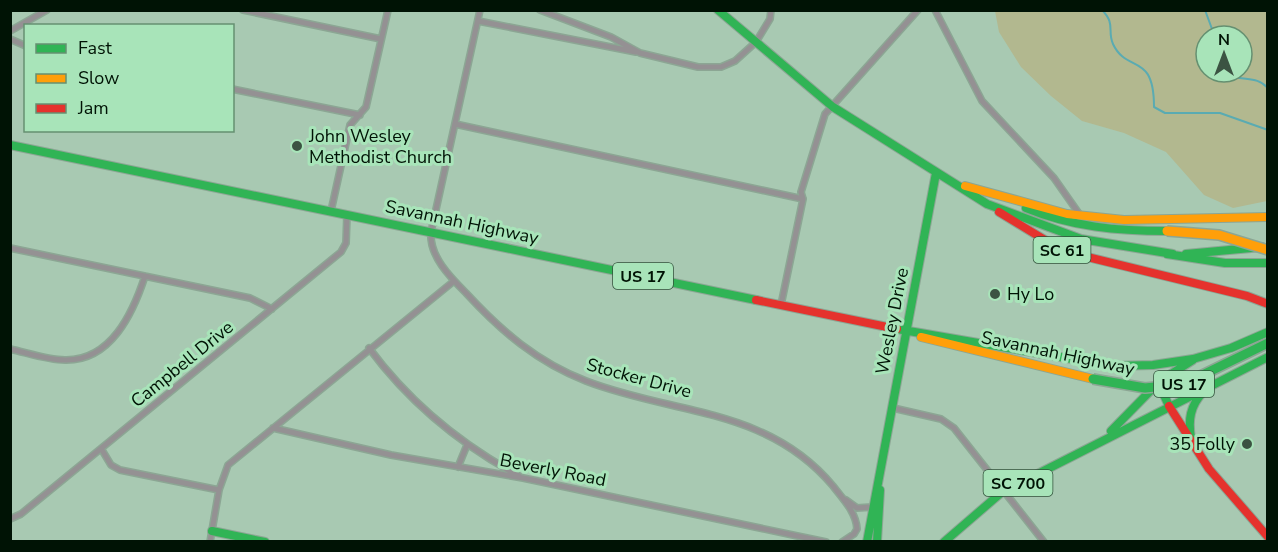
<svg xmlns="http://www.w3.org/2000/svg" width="1278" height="552" font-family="'Nunito Sans',sans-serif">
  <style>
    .green { fill: #b2b88f; fill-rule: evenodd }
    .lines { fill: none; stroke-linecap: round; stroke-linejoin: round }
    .stream { stroke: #5aabb2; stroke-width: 2 }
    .street-casing { stroke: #8ca694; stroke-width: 8 }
    .fast-casing { stroke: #8ca694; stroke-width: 10 }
    .slow-casing { stroke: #8ca694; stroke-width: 10 }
    .jam-casing { stroke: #8ca694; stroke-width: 10 }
    .street { stroke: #949193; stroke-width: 5 }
    .fast { stroke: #30b455; stroke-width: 8 }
    .slow { stroke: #ff9f0a; stroke-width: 8 }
    .jam { stroke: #e5322d; stroke-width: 8 }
    .fast-bridge-casing { stroke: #8ca694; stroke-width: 12; stroke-linecap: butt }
    .slow-bridge-casing { stroke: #8ca694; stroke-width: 12; stroke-linecap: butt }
    .fast-bridge { stroke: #30b455; stroke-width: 9 }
    .slow-bridge { stroke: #ff9f0a; stroke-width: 9 }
    .poi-dot { fill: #3b5342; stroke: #a8e4b9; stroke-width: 2 }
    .labels { text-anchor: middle; stroke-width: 6; stroke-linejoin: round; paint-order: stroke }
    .shield { fill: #a8e4b9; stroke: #32523b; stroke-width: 1.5 }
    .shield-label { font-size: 16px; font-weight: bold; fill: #001305 }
    .poi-label { font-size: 18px; fill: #001305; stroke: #a8e4b9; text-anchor: start }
    .street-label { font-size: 18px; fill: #001305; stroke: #a8e4b9 }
  </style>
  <rect width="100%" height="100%" fill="#a8c9b2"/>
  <!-- green -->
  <path class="green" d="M995,11H1267V201L1233,208L1204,195L1166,152L1124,133L1082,121L1051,96L1021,67L999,32ZM1206,36H1242V72H1206Z"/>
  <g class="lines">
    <!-- stream -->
    <path class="stream" d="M1102,10C1116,24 1107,31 1113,44C1127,74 1154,51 1154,107L1165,113H1220L1268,130
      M1205,10L1212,29L1224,36
      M1230,72L1232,76C1245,81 1257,76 1268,88"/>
    <defs>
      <path id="street" d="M243,10L381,39
        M480,10L431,232C429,256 450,277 466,293C501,331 537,362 586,381C674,415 767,407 833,486C843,499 856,512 857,529L854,534L842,542
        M540,10L611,37L640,53L698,67H721L735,61L756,42L770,19L771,10
        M935,10L982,101L1054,178L1080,215
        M478,21L636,52
        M10,31L47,10
        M10,39L26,46
        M232,89L360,115
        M455,124L803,199
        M331,211L350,125L366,107L388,10
        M10,248L250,298L272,309
        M781,305L803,199L801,192L825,114L918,10
        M369,348C409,402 460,444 519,476
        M10,349C28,353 47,360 65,360C111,361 133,313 145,276
        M893,408L941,419L954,428L1044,542
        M273,428L391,455L523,478L826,542
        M102,450L111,465L120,470L219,490
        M458,467L467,445
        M846,500L857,508L872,507
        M10,519L21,514L341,252L346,243L347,215
        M210,542L219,490L228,465L454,281"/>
      <path id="fast" d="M718,10L833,107L987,204L1081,239L1173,254
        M10,145L756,300
        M1026,208C1072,227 1118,231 1167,231
        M1167,254L1225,263H1268
        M1186,254L1262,247
        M897,329L1113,366L1153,365L1193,359L1231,348L1268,332
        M1165,381L1164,395L1169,406
        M1111,431L1160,381L1193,360
        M1191,438C1188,420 1190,406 1203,392
        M212,531L265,542
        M867,542L936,173
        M877,542L880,490
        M944,542L1002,492L1268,357"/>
      <path id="slow" d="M965,186L1067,214L1124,220L1268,217
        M921,337L1093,379"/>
      <path id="jam" d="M999,212L1063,251L1247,296L1268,304
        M756,300L897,329
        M1169,406L1209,469L1268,537"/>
    </defs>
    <!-- street casing -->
    <use href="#street" class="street-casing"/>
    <!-- fast casing -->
    <use href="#fast" class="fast-casing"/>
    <!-- slow casing -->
    <use href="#slow" class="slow-casing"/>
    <!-- jam casing -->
    <use href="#jam" class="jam-casing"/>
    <!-- street -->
    <use href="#street" class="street"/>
    <!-- fast -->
    <use href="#fast" class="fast"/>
    <!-- slow -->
    <use href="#slow" class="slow"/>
    <!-- jam -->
    <use href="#jam" class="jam"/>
    <defs>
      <path id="fast-bridge" d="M1093,379L1145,388L1184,384L1268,343"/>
      <path id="slow-bridge" d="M1167,231L1219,235L1268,250"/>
    </defs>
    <!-- fast-bridge casing -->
    <use href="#fast-bridge" class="fast-bridge-casing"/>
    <!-- slow-bridge casing -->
    <use href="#slow-bridge" class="slow-bridge-casing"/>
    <!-- fast-bridge -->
    <use href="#fast-bridge" class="fast-bridge"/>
    <!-- slow-bridge -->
    <use href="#slow-bridge" class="slow-bridge"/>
  </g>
  <!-- markers -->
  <g class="poi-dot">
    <circle cx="297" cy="146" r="6"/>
    <circle cx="995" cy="294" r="6"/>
    <circle cx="1247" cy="444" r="6"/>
  </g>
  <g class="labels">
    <!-- shield labels -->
    <g class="shield">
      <rect x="1033.5" y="237" width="57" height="26" rx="4.5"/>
      <rect x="613" y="263" width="60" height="26" rx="4.5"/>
      <rect x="1154" y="371" width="60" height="26" rx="4.5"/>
      <rect x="983.5" y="470" width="69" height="26" rx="4.5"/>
    </g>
    <g class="shield-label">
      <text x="1062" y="256">SC 61</text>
      <text x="643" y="282">US 17</text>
      <text x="1184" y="390">US 17</text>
      <text x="1018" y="489">SC 700</text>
    </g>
    <!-- poi labels -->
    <g class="poi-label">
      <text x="309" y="142">John Wesley<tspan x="309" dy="21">Methodist Church</tspan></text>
      <text x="1007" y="300">Hy Lo</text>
      <text x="1235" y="450" text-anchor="end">35 Folly</text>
    </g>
    <!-- street labels -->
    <g class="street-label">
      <text transform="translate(462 222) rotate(12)" y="6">Savannah Highway</text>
      <text transform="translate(892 321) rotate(-79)" y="6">Wesley Drive</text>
      <text transform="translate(1058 353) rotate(12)" y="6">Savannah Highway</text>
      <text transform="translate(182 364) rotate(-39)" y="6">Campbell Drive</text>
      <text transform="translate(639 378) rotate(15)" y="6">Stocker Drive</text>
      <text transform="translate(553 470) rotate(11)" y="6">Beverly Road</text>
    </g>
  </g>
  <!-- border -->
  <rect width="1278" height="552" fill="none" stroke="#001305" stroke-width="24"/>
  <!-- legend -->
  <rect x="24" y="24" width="210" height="108" fill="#a8e4b9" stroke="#659071" stroke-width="1.5"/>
  <rect x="36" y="44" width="30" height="9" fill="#30b455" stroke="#659071" stroke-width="1.5"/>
  <text x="78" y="54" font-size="18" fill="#001305">Fast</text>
  <rect x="36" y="74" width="30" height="9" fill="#ff9f0a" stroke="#659071" stroke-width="1.5"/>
  <text x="78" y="84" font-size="18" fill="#001305">Slow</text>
  <rect x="36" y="104" width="30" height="9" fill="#e5322d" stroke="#659071" stroke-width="1.5"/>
  <text x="78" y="114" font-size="18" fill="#001305">Jam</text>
  <!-- north arrow -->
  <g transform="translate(1224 54)"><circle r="28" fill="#a8e4b9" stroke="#659071" stroke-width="1.5"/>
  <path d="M0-4.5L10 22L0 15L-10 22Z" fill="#3b5342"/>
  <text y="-9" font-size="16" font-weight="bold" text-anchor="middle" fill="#001305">N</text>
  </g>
</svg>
